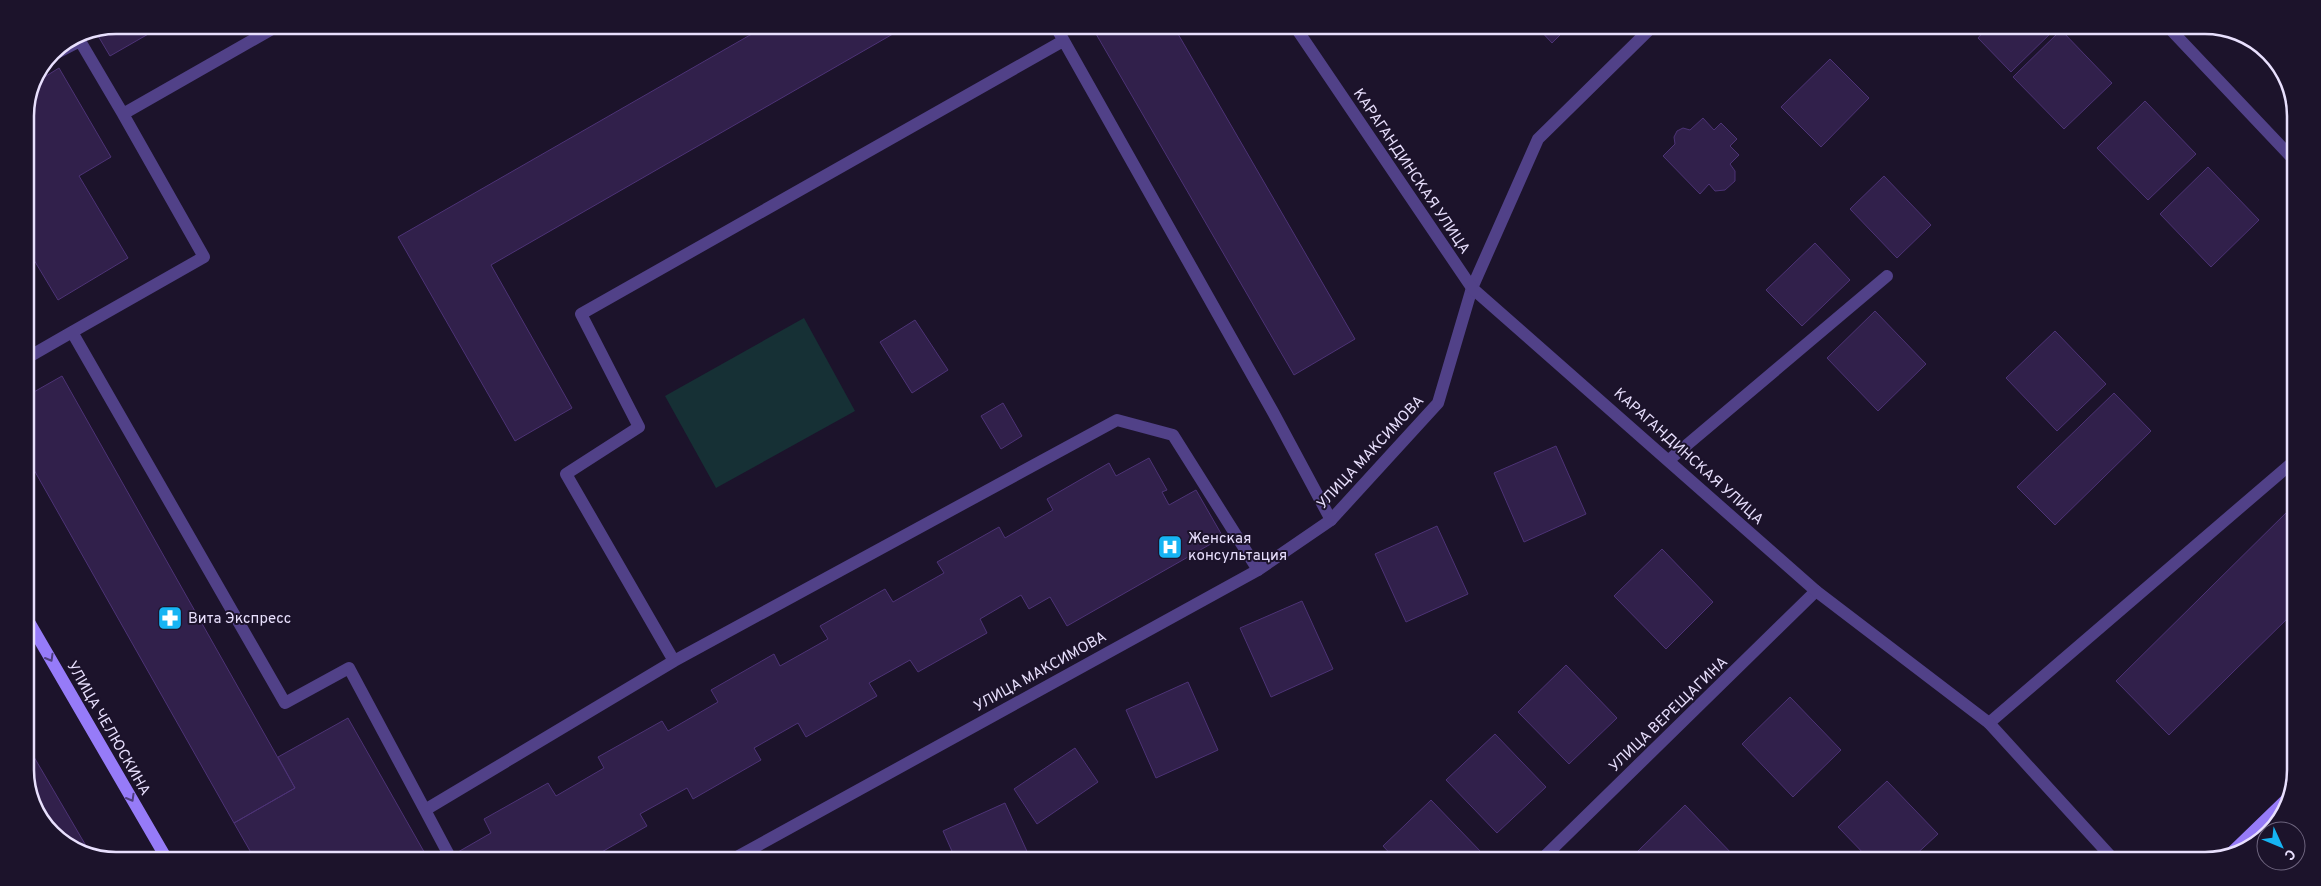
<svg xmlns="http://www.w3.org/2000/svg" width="2321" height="886" font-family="Overpass,sans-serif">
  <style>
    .green { fill: #163035 }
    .building { fill: #31204b; stroke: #4d3376 }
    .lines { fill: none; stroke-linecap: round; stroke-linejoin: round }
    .service { stroke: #514188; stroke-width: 12 }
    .minor { stroke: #514188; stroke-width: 12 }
    .tertiary { stroke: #514188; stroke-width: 12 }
    .secondary { stroke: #967bf8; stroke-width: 12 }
    .oneway { stroke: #4d3d7d }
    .labels { text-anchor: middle; stroke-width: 4; stroke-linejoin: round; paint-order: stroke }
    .street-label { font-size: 15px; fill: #e8dffd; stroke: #1c132b }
    .poi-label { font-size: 15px; fill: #e8dffd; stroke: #1c132b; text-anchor: start }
    .rim { fill: none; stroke: #e8dffd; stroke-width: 2.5 }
  </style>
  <rect width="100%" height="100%" fill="#1c132b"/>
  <!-- green -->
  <path class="green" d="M804,318L855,411L716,488L665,396Z"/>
  <!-- building -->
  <path class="building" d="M116,25H164L110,56L94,29Z
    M764,27H905L491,265L572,408L515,441L398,237Z
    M1092,27H1174L1355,339L1294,375Z
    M1538,28H1567L1552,43Z
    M1986,29H2055L2011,72L1978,38Z
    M2061,30L2112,83L2064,129L2013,77Z
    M1830,59L1869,98L1821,147L1781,107Z
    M59,68L111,157L79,176L128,258L58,300L25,245V207L33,203L25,190V110L38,81Z
    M2145,101L2196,154L2148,200L2097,148Z
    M1703,118L1714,130L1721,123L1737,139L1730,146L1739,155L1730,164L1735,171V181L1725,190L1715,191L1709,184L1700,194L1663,156L1675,144L1674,137L1677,131L1683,128L1690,130Z
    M2208,167L2259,220L2211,267L2160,214Z
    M1884,176L1931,225L1897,258L1850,209Z
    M1815,243L1850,280L1802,326L1766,290Z
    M1875,311L1926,364L1878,411L1827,358Z
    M915,320L948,370L912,393L880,342Z
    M2055,331L2106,384L2057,431L2006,378Z
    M62,376L295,788L234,823L25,454V397Z
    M2114,393L2151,431L2055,525L2017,487Z
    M1003,403L1022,436L1001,449L981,416Z
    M1556,446L1586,514L1524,542L1494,473Z
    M1149,458L1167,490L1162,492L1169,505L1196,490L1223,537L1067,626L1050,597L1029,609L1021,595L980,619L987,633L918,672L910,660L869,683L877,696L806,737L798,723L754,748L761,760L693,799L687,788L640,814L647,826L593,857H575L573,853L565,857H461L458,852L491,833L484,819L548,783L556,796L604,768L598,757L662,721L668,731L718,702L711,690L774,654L780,666L828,639L820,626L885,589L893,602L944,573L937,562L999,527L1005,538L1053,510L1047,499L1109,463L1116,476Z
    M2293,506L2292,614L2169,735L2116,681Z
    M1437,526L1468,594L1406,622L1375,554Z
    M1662,549L1713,602L1666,649L1614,596Z
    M1302,601L1333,669L1271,697L1240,628Z
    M1566,665L1617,718L1569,764L1518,712Z
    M1188,682L1218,750L1156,778L1126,710Z
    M1790,697L1841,750L1793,797L1742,744Z
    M348,718L427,857L253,856L234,823L295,788L278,757Z
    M1495,734L1546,787L1497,833L1446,780Z
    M1075,748L1098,782L1037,824L1014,789Z
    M34,757L92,856H86L44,826L25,777V762Z
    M1887,781L1938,834L1910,860H1870L1838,827Z
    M1431,800L1482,853L1475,859H1395L1383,846Z
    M1005,803L1030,858H955L943,831Z
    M1685,805L1736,858L1734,860H1644L1637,852Z"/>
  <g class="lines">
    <!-- service -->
    <path class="service" d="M279,25L123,114L204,257L72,332L285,703L349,668L425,810
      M1056,27L1273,412L1331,520
      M49,57L80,41L123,114
      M25,359L72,332
      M1669,460L1887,276
      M674,661L1117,420L1173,435L1258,570
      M1989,723L2293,462
      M450,857L425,810L674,661L566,474L639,427L581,314L1063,41"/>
    <!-- minor -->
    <path class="minor" d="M2171,30L2295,161
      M735,858L1258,570L1331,520L1438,403L1472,288L1538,139L1650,29
      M1542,859L1816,591"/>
    <!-- tertiary -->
    <path class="tertiary" d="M1296,28L1472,288L1816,591L1989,723L2115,861"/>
    <!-- secondary -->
    <path class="secondary" d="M25,615L165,856
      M2230,854L2291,795"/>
  </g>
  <!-- one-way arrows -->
  <defs><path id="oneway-chevron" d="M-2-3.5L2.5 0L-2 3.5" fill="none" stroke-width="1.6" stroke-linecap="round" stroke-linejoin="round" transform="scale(1.25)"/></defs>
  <g class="oneway">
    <use href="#oneway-chevron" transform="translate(50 658) rotate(60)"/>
    <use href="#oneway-chevron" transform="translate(131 798) rotate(60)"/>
  </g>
  <!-- icons -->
  <defs>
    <symbol id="hospital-square" viewBox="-11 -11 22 22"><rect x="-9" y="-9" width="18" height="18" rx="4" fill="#16b4f3" stroke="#1c132b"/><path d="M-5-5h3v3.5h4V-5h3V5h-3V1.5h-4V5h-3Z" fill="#fff"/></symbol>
    <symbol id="pharmacy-square" viewBox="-11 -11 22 22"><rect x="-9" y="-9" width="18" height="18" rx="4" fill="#16b4f3" stroke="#1c132b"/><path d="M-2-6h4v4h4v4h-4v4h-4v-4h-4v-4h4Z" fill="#fff"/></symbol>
  </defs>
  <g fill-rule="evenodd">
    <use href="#hospital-square" x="1156" y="533" width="28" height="28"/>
    <use href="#pharmacy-square" x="156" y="604" width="28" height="28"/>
  </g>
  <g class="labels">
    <!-- street labels -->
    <g class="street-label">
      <text transform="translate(1412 171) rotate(56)" y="5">КАРАГАНДИНСКАЯ УЛИЦА</text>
      <text transform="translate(1370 452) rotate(-47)" y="5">УЛИЦА МАКСИМОВА</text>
      <text transform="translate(1689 456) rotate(42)" y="5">КАРАГАНДИНСКАЯ УЛИЦА</text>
      <text transform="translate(1040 671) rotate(-29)" y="5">УЛИЦА МАКСИМОВА</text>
      <text transform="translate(1668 714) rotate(-44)" y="5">УЛИЦА ВЕРЕЩАГИНА</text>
      <text transform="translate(109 728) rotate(60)" y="5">УЛИЦА ЧЕЛЮСКИНА</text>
    </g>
    <!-- poi labels -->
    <g class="poi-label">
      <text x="1188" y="543">Женская<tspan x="1188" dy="17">консультация</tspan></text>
      <text x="188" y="623">Вита Экспресс</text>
    </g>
  </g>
  <!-- crop -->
  <path d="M0 0H2321V886H0ZM116 34H2205A82 82 0 0 1 2287 116V770A82 82 0 0 1 2205 852H116A82 82 0 0 1 34 770V116A82 82 0 0 1 116 34Z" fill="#1c132b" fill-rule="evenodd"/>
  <path class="rim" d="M116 34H2205A82 82 0 0 1 2287 116V770A82 82 0 0 1 2205 852H116A82 82 0 0 1 34 770V116A82 82 0 0 1 116 34Z"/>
  <!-- north arrow -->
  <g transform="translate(2281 846) rotate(134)"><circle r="24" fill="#1c132b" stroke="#6e657f"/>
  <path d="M0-4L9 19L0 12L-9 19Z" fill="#16b4f3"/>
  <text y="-8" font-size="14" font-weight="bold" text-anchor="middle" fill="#e8dffd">С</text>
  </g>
</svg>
